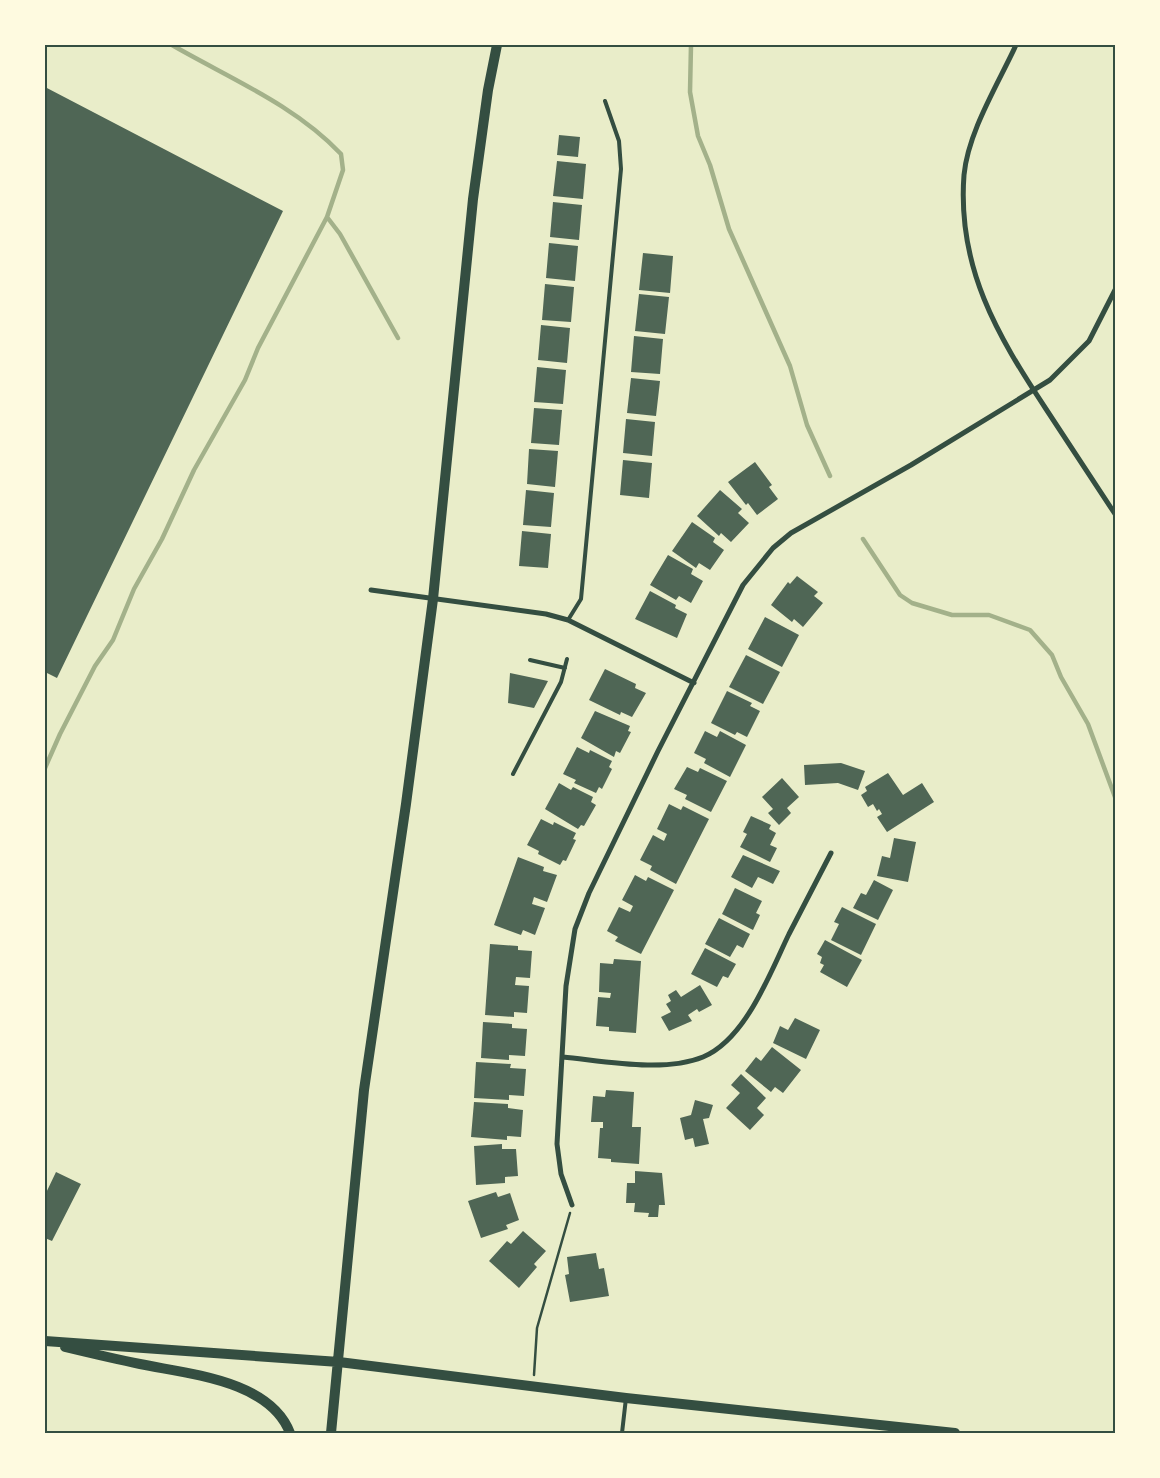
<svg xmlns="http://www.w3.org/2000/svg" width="1160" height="1478" font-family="'PT Sans',sans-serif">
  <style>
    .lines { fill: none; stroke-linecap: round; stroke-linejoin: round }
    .stream { stroke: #a3b18a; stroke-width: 4.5 }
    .building { fill: #4f6655 }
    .path { stroke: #344e41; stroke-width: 2.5 }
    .service { stroke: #344e41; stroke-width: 4 }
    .minor { stroke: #344e41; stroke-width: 5 }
    .secondary { stroke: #344e41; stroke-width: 10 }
    .neatline { fill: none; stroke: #344e41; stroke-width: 2 }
  </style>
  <rect width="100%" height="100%" fill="#e9edc9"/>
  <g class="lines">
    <!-- stream -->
    <path class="stream" d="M691,45L690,92L698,136L710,165L729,229L790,366L807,425L830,476
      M327,217L340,234L398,338
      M863,539L900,595L912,603L952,615H989L1030,630L1052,655L1061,677L1088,724L1115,797
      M45,768L60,734L95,666L113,640L134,589L162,539L194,470L245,380L258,348L327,217L343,170L341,154C295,105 229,78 172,45"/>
  </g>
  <!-- building -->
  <path class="building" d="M45,87L283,211L57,678L45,672Z
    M559,135L580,137L578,157L557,155Z
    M557,161L586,164L583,199L553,196Z
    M553,202L582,205L579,240L550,237Z
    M549,243L578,246L575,281L546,278Z
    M643,253L673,256L670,293L639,290Z
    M545,284L574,287L571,322L542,320Z
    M639,294L669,297L665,334L635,331Z
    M541,325L570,328L567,363L538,360Z
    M634,336L663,339L660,374L631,372Z
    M537,367L566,370L563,404L534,402Z
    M631,378L660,381L656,416L627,413Z
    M534,408L562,410L559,445L531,443Z
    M626,419L655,422L652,456L623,453Z
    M529,449L558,451L555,487L527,484Z
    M623,460L652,463L649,498L620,495Z
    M755,462L772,485L769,487L778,499L757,515L748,503L746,505L728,482Z
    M526,490L554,493L551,527L523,525Z
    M720,490L742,509L738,513L749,523L731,542L721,533L719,536L697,516Z
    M692,522L715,538L713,542L724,550L710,570L699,563L696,568L672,551Z
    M522,531L551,534L548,568L519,566Z
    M668,555L693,569L691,574L703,581L691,603L679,596L676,600L650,585Z
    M797,576L818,592L814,596L823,603L803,627L794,619L792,622L771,605L788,582L790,584Z
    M650,591L676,605L675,608L687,614L677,638L635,619Z
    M765,617L799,635L782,667L748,649Z
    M746,655L780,672L763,704L729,687Z
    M605,669L636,684L635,688L646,693L632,717L621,712L620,715L589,700Z
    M510,673L548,681L534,708L508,703Z
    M727,691L752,703L750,706L760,711L747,737L737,732L735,735L711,723Z
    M595,711L630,726L628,731L631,732L620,753L616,751L614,757L581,738Z
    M705,731L717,737L720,731L746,745L730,777L704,763L706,759L694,753Z
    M577,747L589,753L590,750L612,761L609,767L612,769L602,789L599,787L596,793L574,783L576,780L563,774Z
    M841,763L865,771L858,790L838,783L805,785L804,765Z
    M687,767L698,772L700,768L727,781L711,812L685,799L687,795L674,789Z
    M888,773L903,795L922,783L934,802L887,832L877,817L882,814L879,809L877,811L873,804L868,807L861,795L867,791L865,787Z
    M782,778L799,797L787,808L791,813L779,825L768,813L773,809L762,797Z
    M559,783L571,790L573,787L593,797L591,802L596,805L584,826L581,825L578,829L545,809Z
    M669,804L681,810L683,806L709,819L676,884L650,870L652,866L640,860L653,835L664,841L667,834L657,829Z
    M751,816L771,825L769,829L776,833L770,845L777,848L770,862L740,847L747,834L743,832Z
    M541,819L553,825L554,822L576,833L573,839L576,840L566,861L563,860L560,865L538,854L539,851L527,845Z
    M894,838L916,842L908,882L877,876L882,856L890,858Z
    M743,855L780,871L773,884L758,877L752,888L731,877Z
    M518,857L544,867L543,871L557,875L547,902L534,897L532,904L545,908L535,935L523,930L521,935L494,925Z
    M635,875L646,881L648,877L674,890L641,954L615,941L618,937L607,931L619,907L630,912L633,906L622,900Z
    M874,880L893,890L878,920L853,908L861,893L866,895Z
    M735,888L762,901L756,913L760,915L753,930L722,914Z
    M842,907L876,924L861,955L831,940L839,924L834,922Z
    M719,918L750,934L743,948L737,945L730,957L705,944Z
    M825,940L862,960L847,987L820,972L824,965L820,963L822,957L817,954Z
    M490,944L518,946V950L532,951L530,978L516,977L515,985L529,986L527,1013L514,1012V1017L485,1015Z
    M705,948L736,964L728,978L723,976L717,987L691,974Z
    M614,959L641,961L636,1033L609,1031V1027L596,1026L598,997L610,998L611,993L599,992L600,963L613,964Z
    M700,985L712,1005L699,1012L697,1009L688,1015L692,1021L669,1031L661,1017L671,1012L666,1004L671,1001L668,995L676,990L681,997Z
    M795,1018L820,1030L806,1059L773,1043L780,1026L788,1030Z
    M483,1022L512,1024V1028L527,1029L525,1056L509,1055V1060L481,1058Z
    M772,1047L801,1070L783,1093L775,1087L771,1092L745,1071L756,1057L761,1061Z
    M476,1062L511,1064L510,1068L526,1069L524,1096L509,1095V1100L474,1098Z
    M741,1074L766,1098L757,1108L764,1115L750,1130L726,1108L740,1093L731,1085Z
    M606,1090L634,1092L632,1127H641L639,1164L611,1162V1159L598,1158L600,1128H603V1122H591L593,1096L605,1097Z
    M695,1100L713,1105L709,1118L703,1119L709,1144L695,1147L693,1138L685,1140L680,1118L691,1115Z
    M474,1102L508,1104V1108L523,1110L521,1137L507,1136V1140L471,1137Z
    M502,1144V1149H516L518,1176L505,1177V1183L476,1185L474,1146Z
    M635,1171L662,1173L665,1205H659L658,1217H648L649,1213L634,1212L635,1203H626L627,1183H635Z
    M56,1172L81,1184L52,1241L45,1238V1195Z
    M496,1192L498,1197L510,1193L519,1220L506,1225L508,1229L481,1238L468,1201Z
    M523,1231L546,1251L534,1264L537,1267L519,1288L489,1261L507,1241L511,1244Z
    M596,1253L599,1269L604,1268L609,1296L570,1302L565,1275L569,1274L567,1257Z"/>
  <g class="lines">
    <!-- path -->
    <path class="path" d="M534,1375L537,1328L570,1213"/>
    <!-- service -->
    <path class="service" d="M568,620L581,599L621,169L619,141L605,101
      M530,660L565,668
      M513,774L561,682L567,659
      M622,1433L626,1398"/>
    <!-- minor -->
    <path class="minor" d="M1016,45C998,84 968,132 964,175C957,267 997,335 1046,409C1069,444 1092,479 1115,514
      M371,590L546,614L568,620L694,683
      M563,1057C604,1061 664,1073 703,1057C746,1039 770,973 789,934C803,907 817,880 831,853
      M572,1205L561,1174L557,1144L566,986L575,929L589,893L658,751L743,585L773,548L791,533L911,465L1050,380L1089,341L1115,290"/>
    <!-- secondary -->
    <path class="secondary" d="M45,1341L339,1362L626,1398L955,1433
      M65,1347C90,1353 115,1359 140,1364C188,1374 270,1380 290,1433
      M331,1433L364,1090L406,804L433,599L473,199L488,90L497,45"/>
  </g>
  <!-- border -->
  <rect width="1160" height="1478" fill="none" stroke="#fefae0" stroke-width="92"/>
  <rect x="46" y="46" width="1068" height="1386" class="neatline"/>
</svg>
